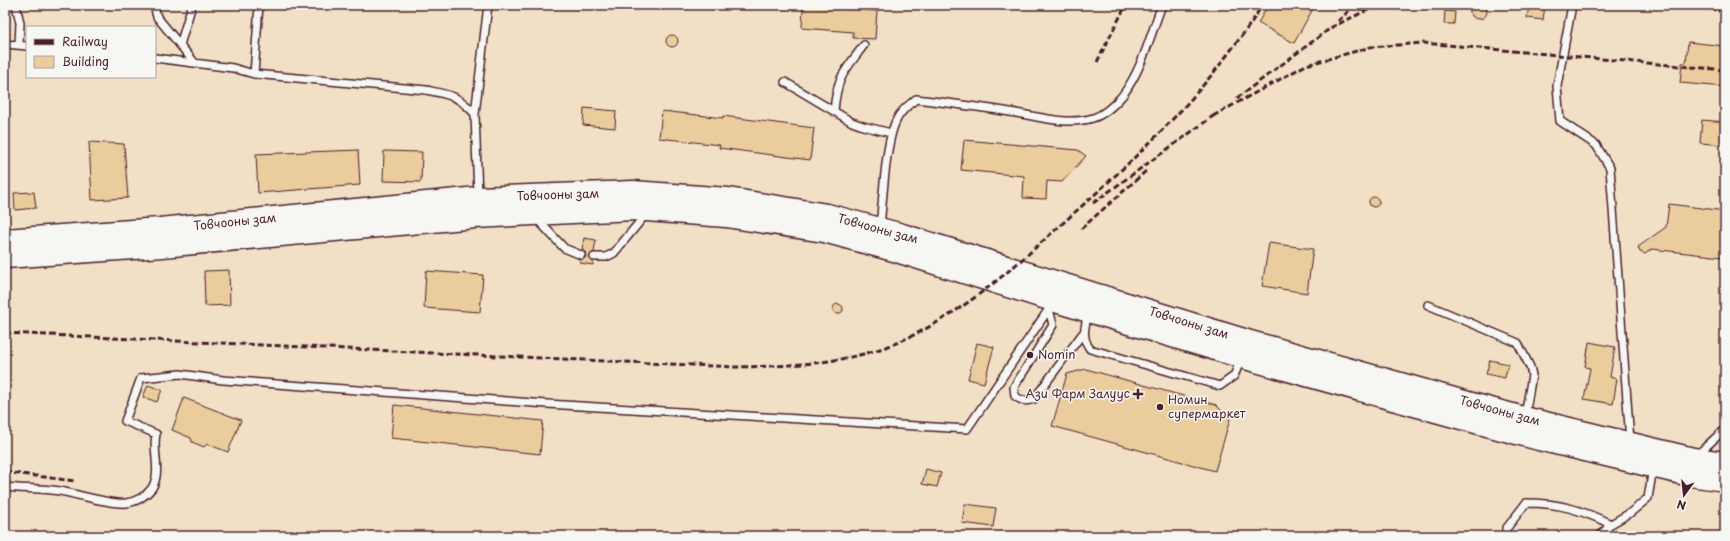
<svg xmlns="http://www.w3.org/2000/svg" width="1730" height="541" font-family="'Playpen Sans',sans-serif">
  <style>
    .built { fill: #f1e0c6; fill-rule: evenodd }
    .building { fill: #ebcc9d; stroke: #4a1f2b }
    .lines { fill: none; stroke-linecap: round; stroke-linejoin: round }
    .lane-casing { stroke: #4a1f2b; stroke-width: 10 }
    .highway-casing { stroke: #4a1f2b; stroke-width: 25 }
    .lane { stroke: #f6f6f2; stroke-width: 7 }
    .highway { stroke: #f6f6f2; stroke-width: 22 }
    .rail { stroke: #4a1f2b; stroke-width: 3; stroke-dasharray: 6 3; stroke-linecap: butt }
    .poi-dot { fill: #4a1f2b; stroke: #f6f6f2; stroke-width: 1.5 }
    .labels { text-anchor: middle; stroke-width: 3; stroke-linejoin: round; paint-order: stroke }
    .street-label { font-size: 12px; fill: #4a1f2b; stroke: #f6f6f2 }
    .poi-label { font-size: 12px; fill: #4a1f2b; stroke: #f6f6f2; text-anchor: start }
  </style>
  <rect width="100%" height="100%" fill="#f3e9d8"/>
  <filter id="ink" filterUnits="userSpaceOnUse"><feTurbulence type="fractalNoise" baseFrequency=".025" numOctaves="2"/><feDisplacementMap in="SourceGraphic" scale="8" xChannelSelector="R" yChannelSelector="G"/><feConvolveMatrix kernelMatrix="1 2 1 2 8 2 1 2 1" color-interpolation-filters="sRGB"/></filter>
  <g filter="url(#ink)">
    <!-- built -->
    <path class="built" d="M5,5H1725V536H5ZM27,27H155V77H27Z"/>
    <!-- building -->
    <path class="building" d="M803,5L877,11L875,39L853,38V32L802,28Z
      M1268,5H1315L1294,43L1258,23Z
      M1473,5H1486L1487,13L1484,18L1476,19L1472,16L1469,10Z
      M1529,5H1545L1543,20L1527,18Z
      M1445,11L1455,12L1454,24H1444Z
      M666 41a6 6 0 1 1 12 0a6 6 0 1 1-12 0Z
      M1688,42L1725,46V87L1680,83L1682,63H1686Z
      M584,108L616,111L615,128L583,125Z
      M662,111L723,118V116L814,128L810,160L719,148L720,145L659,138Z
      M1702,120L1725,122V145L1700,143Z
      M964,140L1078,150L1086,156L1062,182L1047,181L1046,199L1023,198L1024,176L961,170Z
      M89,142L124,144L128,198L92,200Z
      M358,150L360,185L258,193L256,154Z
      M384,151L422,152L421,182L383,181Z
      M34,192L36,208L15,210L14,193Z
      M1369 202a5 5 0 1 1 10 0a5 5 0 1 1-10 0Z
      M1669,204L1725,211L1722,257L1652,249L1645,254L1640,252L1638,247L1666,227Z
      M584,238L596,240L594,252L589,257L593,262V265L580,263V260L586,257L585,252L582,250Z
      M1269,243L1313,249L1307,293L1262,286Z
      M229,270L230,305L205,306L204,271Z
      M426,271L483,275L480,312L424,308Z
      M833 309a5 5 0 1 1 10 0a5 5 0 1 1-10 0Z
      M1589,342L1615,347L1610,377L1617,379L1613,404L1584,399L1590,368L1585,367Z
      M977,343L994,347L984,383L968,379Z
      M1490,360L1508,364L1505,378L1486,374Z
      M1086,369L1216,405L1230,419L1215,471L1052,426L1067,374Z
      M148,385L162,390L157,402L143,397Z
      M184,398L241,420L228,452L207,444L204,447L192,442L191,438L172,430Z
      M394,405L543,421L540,454L391,438Z
      M926,469L941,473L937,487L922,484Z
      M965,504L996,508L993,527L962,523Z"/>
    <g class="lines">
      <defs>
        <path id="lane" d="M16,5L20,23L19,44
          M154,5L157,17L194,62
          M1572,5L1557,86L1560,121L1596,145L1610,168L1630,441
          M5,44L27,46
          M180,45L192,5
          M155,58L233,68L254,74L426,90C450,95 458,95 475,114
          M254,74L259,5
          M785,82L852,122L863,126L891,133
          M834,111C837,76 844,72 864,45
          M478,196L475,114L488,5
          M537,219L564,248L581,255
          M880,227C883,200 885,141 897,119C901,110 909,105 916,99C948,103 979,107 1010,112C1037,116 1066,126 1093,118C1103,115 1115,104 1122,96C1142,70 1150,36 1162,5
          M594,257H606L614,253L646,214
          M1428,305L1518,343L1530,367L1532,375L1525,416
          M1049,309L1053,325L1014,387L1015,396C1021,401 1027,402 1034,399L1083,333
          M1088,313C1085,327 1081,337 1090,349L1220,386L1234,376L1241,359
          M1697,455L1725,429
          M5,487C23,489 42,488 60,491C77,494 112,505 126,503C136,502 146,496 152,488C162,471 152,451 156,434L125,421L141,378L180,374L223,380L547,404L967,429L1053,303
          M1506,529L1526,503C1560,503 1581,510 1611,524
          M1600,536L1611,524L1630,513L1648,498L1653,468"/>
        <path id="highway" d="M5,240L160,229L478,198L633,192L728,199L827,215L902,235L1247,341L1472,404L1524,418L1693,459L1725,463
          M5,257L162,246L475,217L633,209L726,216L824,231L897,251L1059,302L1242,357L1468,420L1539,439L1690,475L1725,480"/>
      </defs>
      <!-- lane casing -->
      <use href="#lane" class="lane-casing"/>
      <!-- highway casing -->
      <use href="#highway" class="highway-casing"/>
      <!-- lane -->
      <use href="#lane" class="lane"/>
      <!-- highway -->
      <use href="#highway" class="highway"/>
      <!-- rail -->
      <path class="rail" d="M1701,5L1725,13
        M1338,21L1355,5
        M1097,62L1126,5
        M1237,98L1332,27L1378,5
        M1213,116L1306,65L1371,47L1424,43L1725,70
        M1093,203L1216,114
        M1081,229L1147,170
        M5,333L735,367C792,366 850,364 903,340C968,311 1022,260 1074,213C1129,164 1183,114 1228,54C1240,38 1252,23 1262,5
        M5,472L75,481"/>
    </g>
  </g>
  <!-- markers -->
  <g class="poi-dot">
    <circle cx="1030" cy="355" r="4"/>
    <path d="M1136 388h4v4h4v4h-4v4h-4v-4h-4v-4h4z"/>
    <circle cx="1160" cy="407" r="4"/>
  </g>
  <g class="labels">
    <!-- street labels -->
    <g class="street-label">
      <text transform="translate(558 195) rotate(-2)" y="4">Товчооны зам</text>
      <text transform="translate(235 222) rotate(-6)" y="4">Товчооны зам</text>
      <text transform="translate(878 229) rotate(15)" y="4">Товчооны зам</text>
      <text transform="translate(1189 323) rotate(17)" y="4">Товчооны зам</text>
      <text transform="translate(1500 411) rotate(15)" y="4">Товчооны зам</text>
    </g>
    <!-- poi labels -->
    <g class="poi-label">
      <text x="1038" y="359">Nomin</text>
      <text x="1130" y="398" text-anchor="end">Ази Фарм Залуус</text>
      <text x="1168" y="404">Номин<tspan x="1168" dy="14">супермаркет</tspan></text>
    </g>
  </g>
  <!-- margin -->
  <rect width="1730" height="541" fill="none" stroke="#f6f6f2" stroke-width="20"/>
  <rect x="10" y="10" width="1710" height="521" fill="none" stroke="#4a1f2b" stroke-width="1.5" filter="url(#ink)"/>
  <!-- legend -->
  <rect x="26" y="26" width="130" height="52" fill="#f6f6f2" stroke="#b1a0a2"/>
  <rect x="34" y="39" width="20" height="6" fill="#4a1f2b" stroke="#b1a0a2"/>
  <text x="62" y="46" font-size="12" fill="#4a1f2b">Railway</text>
  <rect x="34" y="56" width="20" height="12" fill="#ebcc9d" stroke="#b1a0a2"/>
  <text x="62" y="66" font-size="12" fill="#4a1f2b">Building</text>
  <!-- north arrow -->
  <g transform="translate(1684 495) rotate(195)" stroke="#f6f6f2" stroke-width="3" paint-order="stroke">
  <path d="M0-3L7 15L0 10L-7 15Z" fill="#4a1f2b"/>
  <text y="-6" font-size="11" font-weight="bold" text-anchor="middle" fill="#4a1f2b">N</text>
  </g>
</svg>
